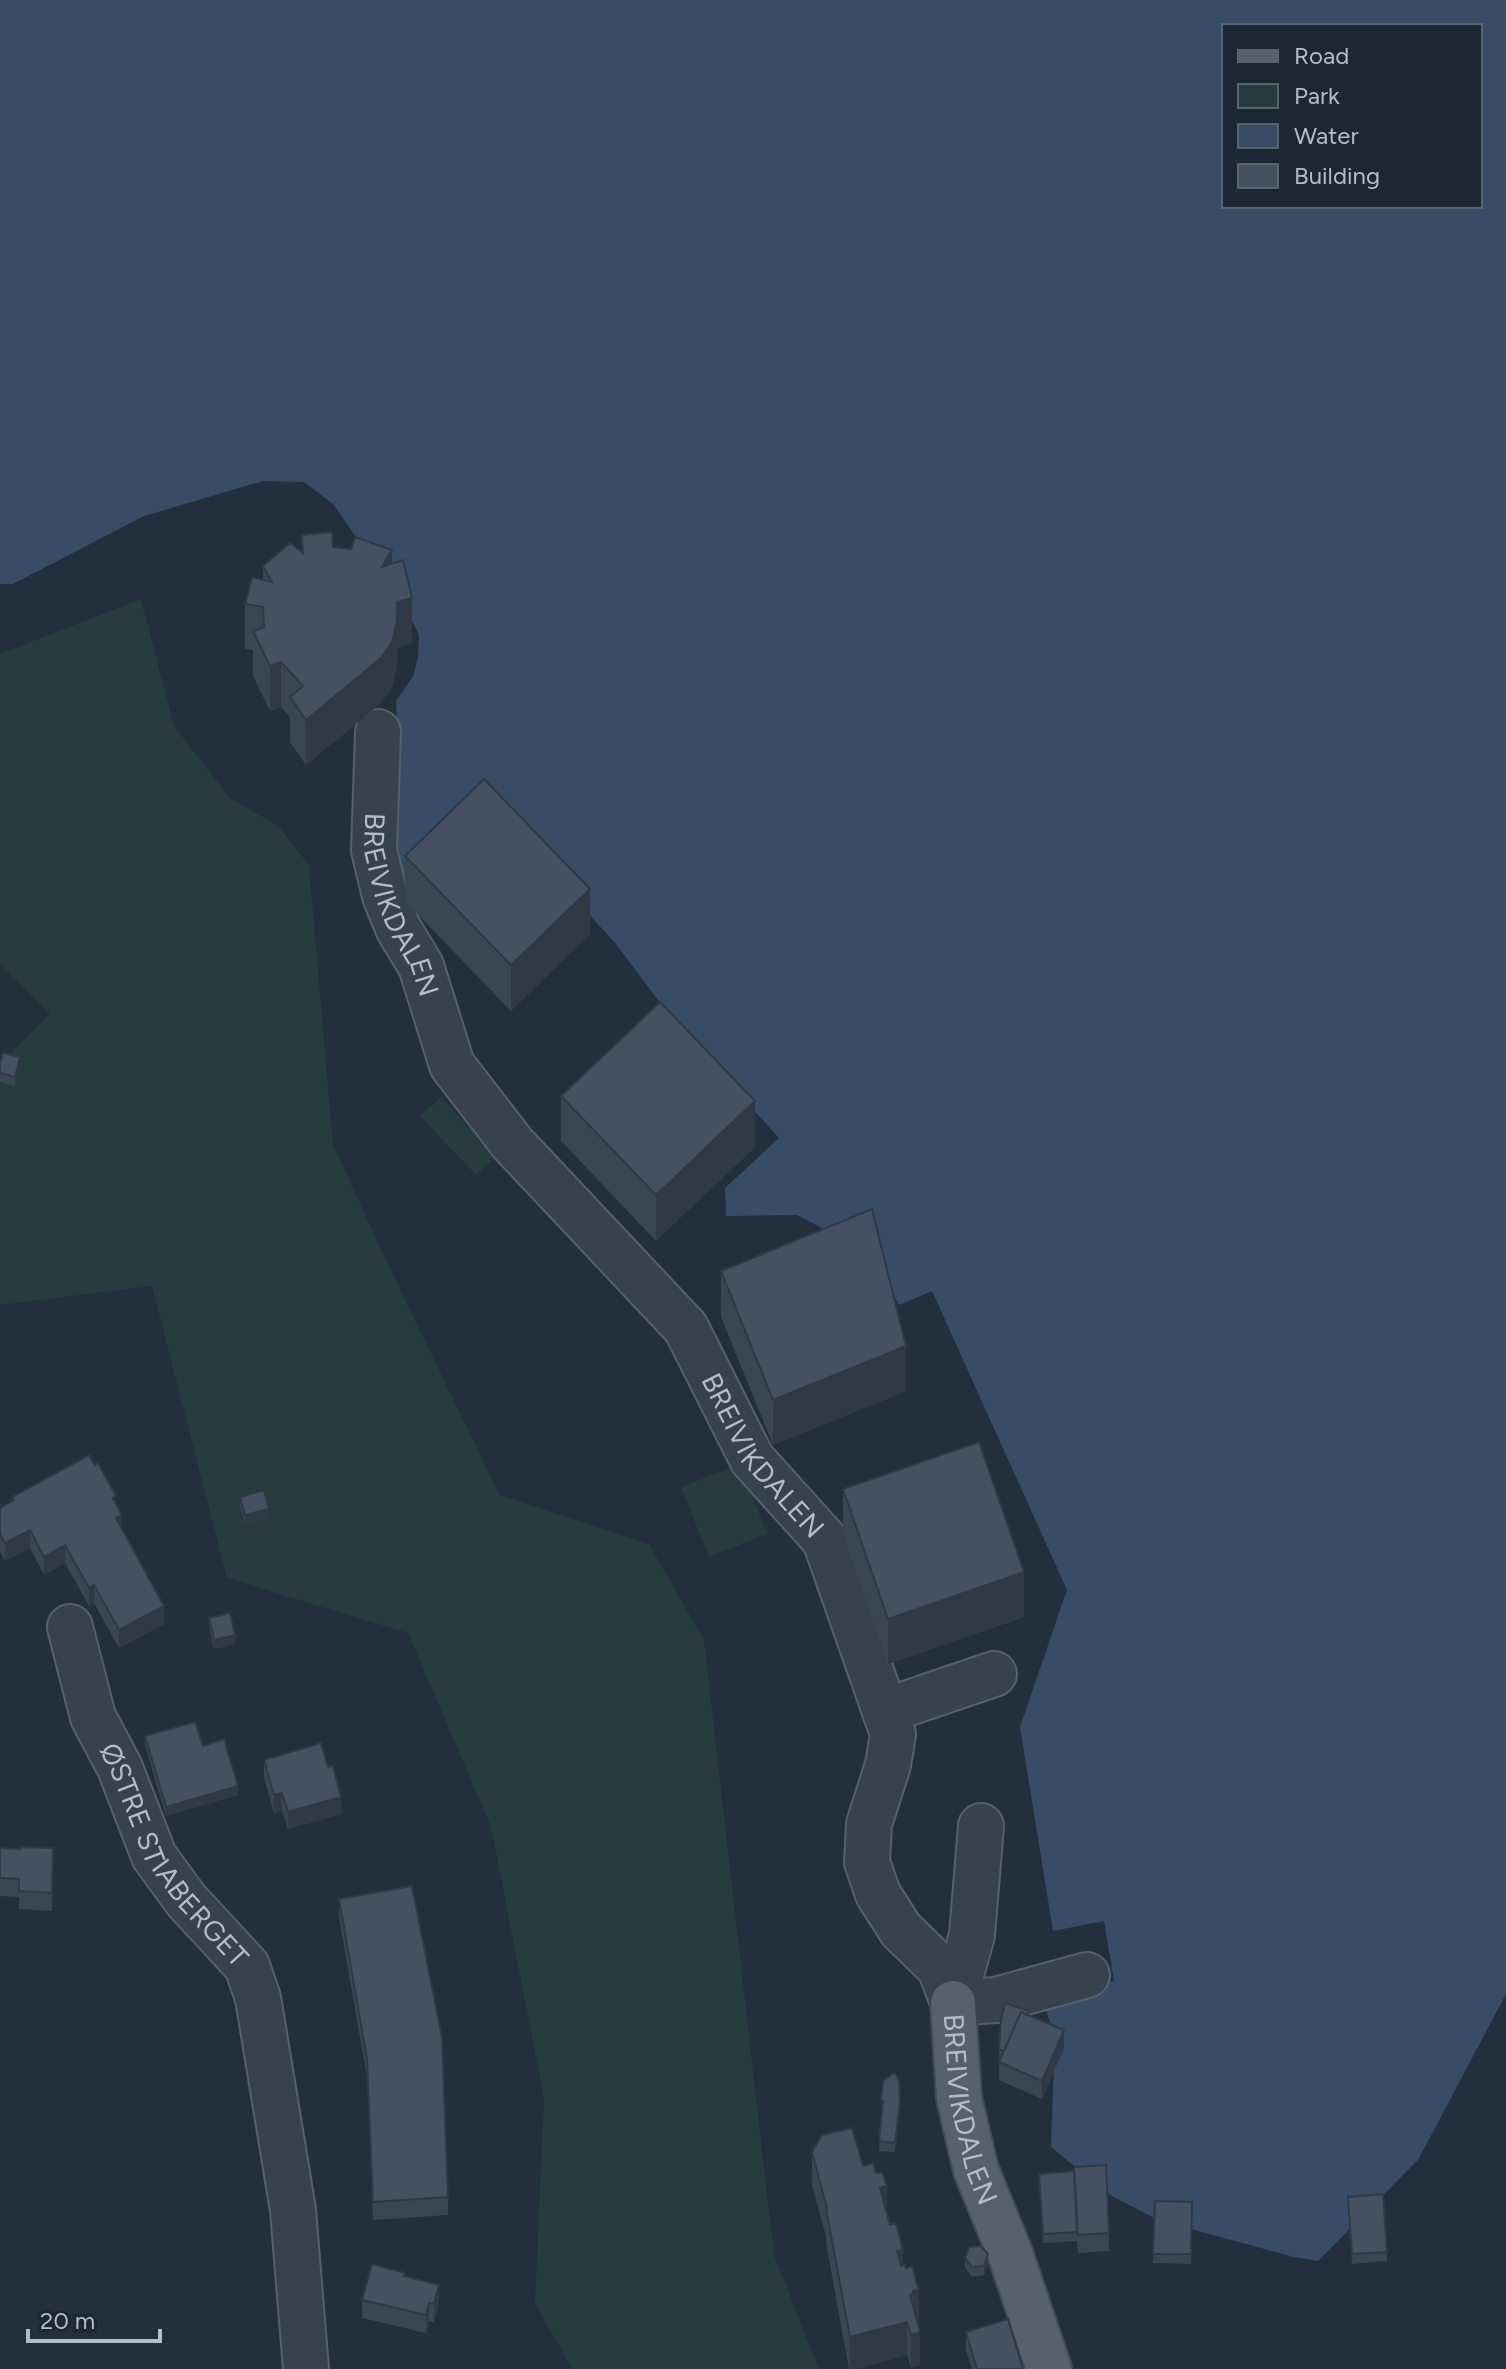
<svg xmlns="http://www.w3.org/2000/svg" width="1506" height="2369" font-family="Figtree,sans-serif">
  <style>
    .green { fill: #263c3f }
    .water { fill: #394c67; fill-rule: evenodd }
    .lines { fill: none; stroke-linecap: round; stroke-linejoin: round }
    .minor-casing { stroke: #565f6c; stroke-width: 48 }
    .major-casing { stroke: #414a57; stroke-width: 48 }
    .minor { stroke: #38414e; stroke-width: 44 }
    .major { stroke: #56606e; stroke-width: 44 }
    .wall { fill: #3b4654 }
    .shaded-wall { fill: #303945 }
    .building { fill: #455162; stroke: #303945; stroke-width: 2 }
    .labels { text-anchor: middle; stroke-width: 6; stroke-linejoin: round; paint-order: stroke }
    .street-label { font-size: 28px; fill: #b4bcc9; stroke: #1d2633 }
  </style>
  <rect width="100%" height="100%" fill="#242f3e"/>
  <!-- green -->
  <path class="green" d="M141,599L174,726L229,797L278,826L309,865L333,1145L402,1294L500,1495L649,1544L704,1640L774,2255L819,2369H572L535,2303L544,2099L491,1827L408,1633L227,1578L152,1286L0,1305V1064L50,1014L0,965V654Z
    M441,1097L496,1157L476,1175L420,1116Z
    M740,1464L767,1534L709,1557L681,1487Z"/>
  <!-- water -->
  <path class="water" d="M0,0H1506V1994L1418,2160L1318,2261L1294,2257L1158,2220L1110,2195L1051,2147L1055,2035L1040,1995L1114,1981L1104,1921L1053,1931L1020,1727L1067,1590L932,1291L899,1305L872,1254L797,1215L726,1216L725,1188L779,1138L679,1028L616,944L497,813L406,876L363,821L400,769L396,701L413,676L418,658L419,635L398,592L359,541L333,504L304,482L263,481L144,516L13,584H0ZM1224,26H1480V206H1224Z"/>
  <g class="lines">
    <defs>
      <g id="minor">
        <path id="s1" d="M378,732L374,850L385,896L398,928L421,966L452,1065L513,1144L686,1328L752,1459L825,1540L893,1734L888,1765L869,1824L867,1862L878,1894L901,1930L940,1968L953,2003"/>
        <path id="s2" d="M70,1627L93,1717L120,1768L154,1856L186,1900L247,1966L258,1998L293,2210L306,2369"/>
        <path d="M885,1711L994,1674"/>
        <path d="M953,2003L972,1935L981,1826"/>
        <path d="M953,2003L996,2000L1087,1975"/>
      </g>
      <g id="major">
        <path id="s3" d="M953,2003L959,2098L976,2170L1011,2256L1049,2369"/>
      </g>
    </defs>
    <!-- minor casing -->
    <use href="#minor" class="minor-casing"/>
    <!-- major casing -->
    <use href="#major" class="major-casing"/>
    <!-- minor -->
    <use href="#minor" class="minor"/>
    <!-- major -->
    <use href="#major" class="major"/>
  </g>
  <!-- wall -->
  <path class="wall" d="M302,535L333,547L392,564L412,643L397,648V666L392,687L381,703L306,765L290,742V717L281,707L270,711L253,676V650L245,649V604L263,580V566L302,552Z
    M405,856L590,934L511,1011L405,901Z
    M0,1063L20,1066L15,1086L0,1082Z
    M561,1096L755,1147L656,1241L561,1141Z
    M721,1271L906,1391L773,1445L721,1317Z
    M843,1489L1024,1617L888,1664L843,1534Z
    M12,1497L116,1504L122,1529L164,1624L119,1648L94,1603L89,1606L65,1563L44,1575L30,1548L5,1561L0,1552V1508L12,1501Z
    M240,1497L269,1518L245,1524L240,1506Z
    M209,1618L235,1644L214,1649L209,1627Z
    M145,1736L203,1746L238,1795L166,1816L145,1745Z
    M264,1760L341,1814L288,1829L282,1811L274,1813L264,1778Z
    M0,1848H53L52,1911L19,1909V1897L0,1896Z
    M339,1899L448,2197V2215L373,2220L367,2077L339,1917Z
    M1029,2015L1064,2048L1042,2099L999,2080V2062L1001,2059L999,2058V2049Z
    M881,2100L900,2110L895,2152L879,2151L882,2110Z
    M812,2152L863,2166L887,2212L903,2265L906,2268L912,2266L919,2323L920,2365L911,2368L907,2355L855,2369H849L826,2243V2236L812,2185Z
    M1039,2183L1109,2233V2251L1078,2253L1077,2241L1043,2243Z
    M1155,2201L1192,2202L1191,2264L1153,2263Z
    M1348,2206L1387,2252V2261L1352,2264Z
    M965,2258L988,2264L984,2275L972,2277L965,2267Z
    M405,2276L439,2303L434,2322L429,2321L426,2333L362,2318V2300Z
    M966,2332L1023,2369H972L966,2350Z"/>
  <!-- shaded-wall -->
  <path class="shaded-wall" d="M392,550V596L382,567Z
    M412,598V643L397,648V666L392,687L381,703L306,765V720L397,602Z
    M281,662V707L270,711V666Z
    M590,889V934L511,1011V965Z
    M20,1057V1066L15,1086V1077Z
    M755,1101V1147L656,1241V1195Z
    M906,1346V1391L773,1445V1400Z
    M269,1509V1518L245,1524V1515Z
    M122,1515V1533L116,1518Z
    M30,1530V1548L5,1561V1543Z
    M65,1545V1563L44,1575V1557Z
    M1024,1572V1617L888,1664V1619Z
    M94,1585V1603L89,1606V1588Z
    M164,1606V1624L119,1648V1630Z
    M235,1635V1644L214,1649V1640Z
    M238,1786V1795L166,1816V1807Z
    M282,1793V1811L274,1813V1795Z
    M341,1797V1814L288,1829V1812Z
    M1064,2030V2048L1042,2099V2081Z
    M887,2186V2220L880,2188Z
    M903,2250V2283L897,2251Z
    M988,2254V2264L984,2275V2266Z
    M439,2285V2303L434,2322V2304Z
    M919,2290V2323L913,2325V2291Z
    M429,2303V2321L426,2333V2315Z
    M907,2322V2355L855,2369H850V2337Z
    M920,2332V2365L911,2368V2335Z"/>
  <!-- building -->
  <path class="building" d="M332,532L333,547L351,549L355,537L392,550L382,567L403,560L412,598L397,602V621L392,642L381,658L306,720L290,697L303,686L281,662L270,666L253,631L264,627L263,607L245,604L252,577L272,582L263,566L290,543L303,553L302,535Z
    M484,779L590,889L511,965L405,856Z
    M660,1002L755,1101L656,1195L561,1096Z
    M3,1053L20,1057L15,1077L0,1073V1063Z
    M872,1209L906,1346L773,1400L721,1271Z
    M979,1442L1024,1572L888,1619L843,1489Z
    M89,1455L95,1465L98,1463L116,1496L113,1498L122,1515L116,1518L164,1606L119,1630L94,1585L89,1588L65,1545L44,1557L30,1530L5,1543L0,1534V1508L14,1500L12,1497Z
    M264,1490L269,1509L245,1515L240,1497Z
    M230,1613L235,1635L214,1640L209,1618Z
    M195,1722L203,1746L224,1739L238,1786L166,1807L145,1736Z
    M321,1743L328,1767L333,1766L341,1797L288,1812L282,1793L274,1795L264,1760Z
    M20,1847L53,1848L52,1893L19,1891V1879L0,1878V1848L20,1849Z
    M412,1886L442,2038L448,2197L373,2202L367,2059L339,1899Z
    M1005,2003L1029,2011L1027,2015L1021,2012L1004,2051L999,2049L1001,2020Z
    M1021,2012L1064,2030L1042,2081L999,2062Z
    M895,2072L899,2082L900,2101L895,2143L879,2141L883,2101L881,2100L883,2081Z
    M852,2128L863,2166L873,2163L876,2173L882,2172L887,2186L880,2188L890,2225L896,2223L903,2250L897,2251L901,2266L905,2265L906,2268L912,2266L919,2290L913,2291V2294L910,2295L920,2332L911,2335L907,2322L850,2337L826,2209H827L812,2152L822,2135Z
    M1106,2165L1109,2233L1078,2235L1074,2167Z
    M1074,2171L1077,2232L1043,2234L1039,2174Z
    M1383,2194L1387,2252L1352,2254L1348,2197Z
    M1155,2201L1192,2202L1191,2254H1153Z
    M981,2246L988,2254L984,2266L972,2267L965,2258L969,2247Z
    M372,2264L405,2273L404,2276L439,2285L434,2304L429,2303L426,2315L362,2300Z
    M1008,2319L1023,2369H977L966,2332Z"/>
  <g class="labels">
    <!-- street labels -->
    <g class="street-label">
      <text dy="10" stroke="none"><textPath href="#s1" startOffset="178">BREIVIKDALEN</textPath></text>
      <text dy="10" stroke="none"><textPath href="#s1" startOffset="850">BREIVIKDALEN</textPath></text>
      <text dy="10" stroke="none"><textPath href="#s2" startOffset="254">ØSTRE STIABERGET</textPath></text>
      <text dy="10" stroke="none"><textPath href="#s3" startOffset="108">BREIVIKDALEN</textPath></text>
    </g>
  </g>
  <!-- legend -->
  <rect x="1222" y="24" width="260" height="184" fill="#1d2633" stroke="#59626f" stroke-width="2"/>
  <rect x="1238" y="50" width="40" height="12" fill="#56606e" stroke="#59626f" stroke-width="2"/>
  <text x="1294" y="64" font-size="24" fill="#b4bcc9">Road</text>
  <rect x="1238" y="84" width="40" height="24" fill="#263c3f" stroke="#59626f" stroke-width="2"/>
  <text x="1294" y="104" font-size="24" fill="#b4bcc9">Park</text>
  <rect x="1238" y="124" width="40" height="24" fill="#394c67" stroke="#59626f" stroke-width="2"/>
  <text x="1294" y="144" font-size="24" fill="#b4bcc9">Water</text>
  <rect x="1238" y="164" width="40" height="24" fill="#455162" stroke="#59626f" stroke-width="2"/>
  <text x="1294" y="184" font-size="24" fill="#b4bcc9">Building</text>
  <!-- scale -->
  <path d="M28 2329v12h132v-12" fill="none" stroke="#b4bcc9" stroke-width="4"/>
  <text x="40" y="2329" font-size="24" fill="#b4bcc9" stroke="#1d2633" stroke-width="6" paint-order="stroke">20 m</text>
</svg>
